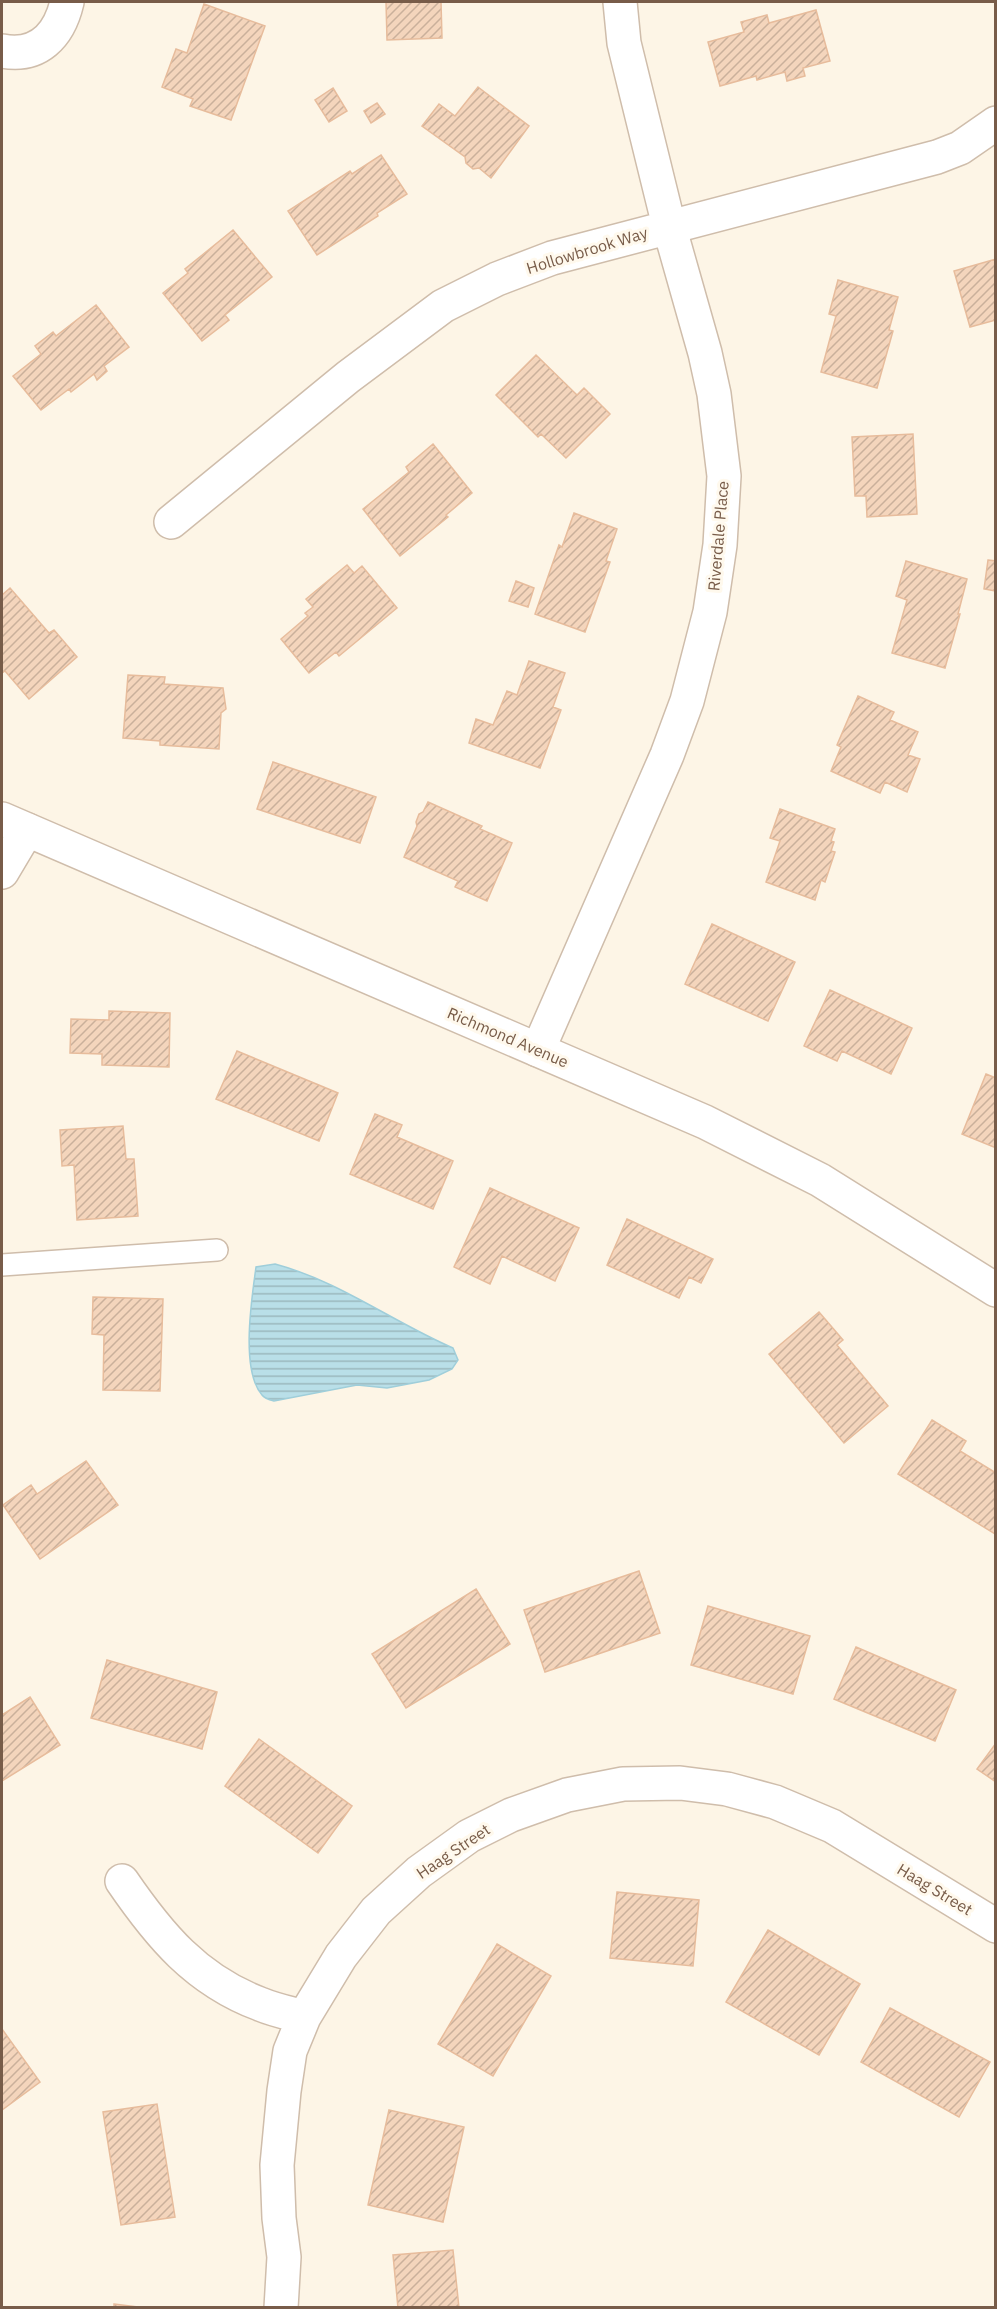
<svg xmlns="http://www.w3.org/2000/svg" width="997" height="2309" font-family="'IBM Plex Sans',sans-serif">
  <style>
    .water { fill: url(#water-rules); stroke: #9fceda; stroke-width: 1.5 }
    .building { fill: url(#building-hatch); stroke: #e7bc9c; stroke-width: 1.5 }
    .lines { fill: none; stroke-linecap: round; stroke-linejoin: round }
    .service-casing { stroke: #cfbdab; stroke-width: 24 }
    .minor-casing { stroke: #cfbdab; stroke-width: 36 }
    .tertiary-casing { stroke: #cfbdab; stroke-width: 36 }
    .service { stroke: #fff; stroke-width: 21 }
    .minor { stroke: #fff; stroke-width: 33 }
    .tertiary { stroke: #fff; stroke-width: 33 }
    .labels { text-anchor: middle; stroke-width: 6; stroke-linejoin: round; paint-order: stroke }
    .street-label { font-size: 16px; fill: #785c49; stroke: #fff9ed }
  </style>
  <defs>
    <pattern id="water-rules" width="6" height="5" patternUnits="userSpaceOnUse" patternTransform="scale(1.5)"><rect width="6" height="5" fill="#b9dfe8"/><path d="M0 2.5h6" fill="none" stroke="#9bb8be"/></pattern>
    <pattern id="building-hatch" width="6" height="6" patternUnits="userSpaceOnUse" patternTransform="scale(1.5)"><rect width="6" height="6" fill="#f4d5bc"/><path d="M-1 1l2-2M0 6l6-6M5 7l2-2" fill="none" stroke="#cab09b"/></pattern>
  </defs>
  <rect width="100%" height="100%" fill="#fdf5e6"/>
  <!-- water -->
  <path class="water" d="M275,1264C339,1281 393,1322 453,1348L458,1360L452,1369L429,1380L387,1388L357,1385L274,1401C270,1400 264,1398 262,1395C240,1370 252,1297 256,1267Z"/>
  <!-- building -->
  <path class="building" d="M386,2H441L442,38L387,40Z
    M204,4L265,26L231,120L190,106L193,99L162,87L176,49L187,53Z
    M816,10L830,61L803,68L805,76L787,81L785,72L757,80L756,76L720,86L708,42L744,32L741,22L767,15L769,23Z
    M478,87L529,126L491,178L479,168L473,169L466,163L465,157L422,126L439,104L455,116Z
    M333,88L347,111L329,122L315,100Z
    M377,103L385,114L371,123L364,111Z
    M381,155L407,194L377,213L378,216L317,255L288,211L350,171L352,174Z
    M233,230L272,277L225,315L229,320L202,341L163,293L188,273L185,269Z
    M996,259V320L970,327L954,271Z
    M838,280L898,297L889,330L893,331L877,388L821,372L836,316L829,314Z
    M96,305L129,347L104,366L107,371L97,380L94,374L71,392L69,389L41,410L13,376L41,354L35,346L53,332L56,336Z
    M536,355L577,395L584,388L610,414L566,458L541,434L538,437L496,395Z
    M913,434L917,514L867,517L866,496H855L852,437Z
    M433,444L472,493L446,515L448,517L400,556L363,509L409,472L406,467Z
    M574,513L617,529L606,561L610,562L585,632L535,614L559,545L562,547Z
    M988,560L996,561V591L984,589Z
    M906,561L967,579L958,614H960L945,668L892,653L907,600L896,596Z
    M347,565L354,573L362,566L397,608L339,656L336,652L309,673L281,639L308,616L305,613L313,607L306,599Z
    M516,581L534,588L528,607L509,601Z
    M10,588L49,633L54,630L77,657L29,699L5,671L2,673V595Z
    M529,661L565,673L553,707L561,710L540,768L469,743L476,719L493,725L507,691L517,695Z
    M128,675L165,677L164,684L223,688L226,709L221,713L219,749L160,745V741L123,738Z
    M858,696L894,712L890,720L918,732L908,755L920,759L907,792L885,782L880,793L831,771L841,747L837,745Z
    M273,762L376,797L360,843L257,809Z
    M428,802L482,826L480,829L512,843L487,901L455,887L458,881L404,857L417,826L416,822L419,814L423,812Z
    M780,809L835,829L831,841L834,842L831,851L835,852L825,882L821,880L815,900L766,882L780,841L770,838Z
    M712,924L795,962L768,1021L685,984Z
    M830,990L912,1028L891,1074L842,1051L837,1061L804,1046Z
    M109,1011L170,1013L169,1067L102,1065V1054L70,1053L71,1019L109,1020Z
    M237,1051L338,1093L319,1141L216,1099Z
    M986,1074L996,1078V1148L962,1134Z
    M375,1114L402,1125L397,1137L453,1161L433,1209L350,1174Z
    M123,1126L126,1159H134L138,1216L77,1220L74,1165L62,1166L60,1130Z
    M490,1188L579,1228L555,1281L502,1256L490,1284L454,1267Z
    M627,1219L713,1259L701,1283L689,1277L679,1298L607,1265Z
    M93,1297L163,1299L160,1391L103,1390L104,1335L92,1334Z
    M819,1312L843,1340L837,1345L888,1406L844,1443L769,1354Z
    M932,1420L966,1441L960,1451L996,1473L995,1534L898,1474Z
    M86,1461L118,1505L40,1559L3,1505L31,1485L37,1494Z
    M639,1571L660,1633L545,1672L524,1610Z
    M476,1589L510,1644L406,1708L372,1654Z
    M708,1606L810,1636L793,1694L691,1665Z
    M856,1647L956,1690L935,1741L834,1699Z
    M107,1660L217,1692L202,1749L91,1718Z
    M30,1697L60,1745L2,1781V1715Z
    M259,1739L352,1806L318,1853L225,1786Z
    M996,1743V1782L977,1769Z
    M617,1892L699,1900L693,1966L610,1958Z
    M768,1930L860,1984L819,2055L726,2002Z
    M497,1944L551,1976L493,2076L438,2044Z
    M890,2008L990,2062L959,2117L861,2062Z
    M2,2029L40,2082L2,2110Z
    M157,2104L175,2217L121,2225L103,2112Z
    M389,2110L464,2127L443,2222L368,2205Z
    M453,2250L459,2308H398L393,2255Z
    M114,2304L146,2308H114Z"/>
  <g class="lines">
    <defs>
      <path id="service" d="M2,1265L217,1250"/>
      <path id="minor" d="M2,51C38,58 59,36 67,2
        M171,522L348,377L443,306L497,279L552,258L937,157L960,148L996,123
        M2,872L27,830
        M538,1050L667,755L687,701L710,612L720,545L724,476L714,394L705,353L669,226L624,43L620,2
        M122,1881C159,1935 196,1980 260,2004C274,2010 289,2013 304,2017
        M281,2308L284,2257L279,2218L277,2165L284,2091L290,2051L304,2017L341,1956L376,1911L419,1872L469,1836L511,1815L567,1795L623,1784L680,1783L727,1789L775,1802L832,1826L996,1926"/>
      <path id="tertiary" d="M2,819L705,1122L820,1180L996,1290"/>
    </defs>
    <!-- service casing -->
    <use href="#service" class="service-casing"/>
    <!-- minor casing -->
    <use href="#minor" class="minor-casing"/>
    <!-- tertiary casing -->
    <use href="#tertiary" class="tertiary-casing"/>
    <!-- service -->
    <use href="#service" class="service"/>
    <!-- minor -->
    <use href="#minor" class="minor"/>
    <!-- tertiary -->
    <use href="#tertiary" class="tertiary"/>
  </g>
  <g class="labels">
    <!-- street labels -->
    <g class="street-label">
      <text transform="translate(587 250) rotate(-17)" y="6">Hollowbrook Way</text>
      <text transform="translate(718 536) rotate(-85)" y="6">Riverdale Place</text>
      <text transform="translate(508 1037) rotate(23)" y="6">Richmond Avenue</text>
      <text transform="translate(453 1851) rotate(-34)" y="6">Haag Street</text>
      <text transform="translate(935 1889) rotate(31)" y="6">Haag Street</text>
    </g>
  </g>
  <!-- border -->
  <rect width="997" height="2309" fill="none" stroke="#785c49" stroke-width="6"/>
</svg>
